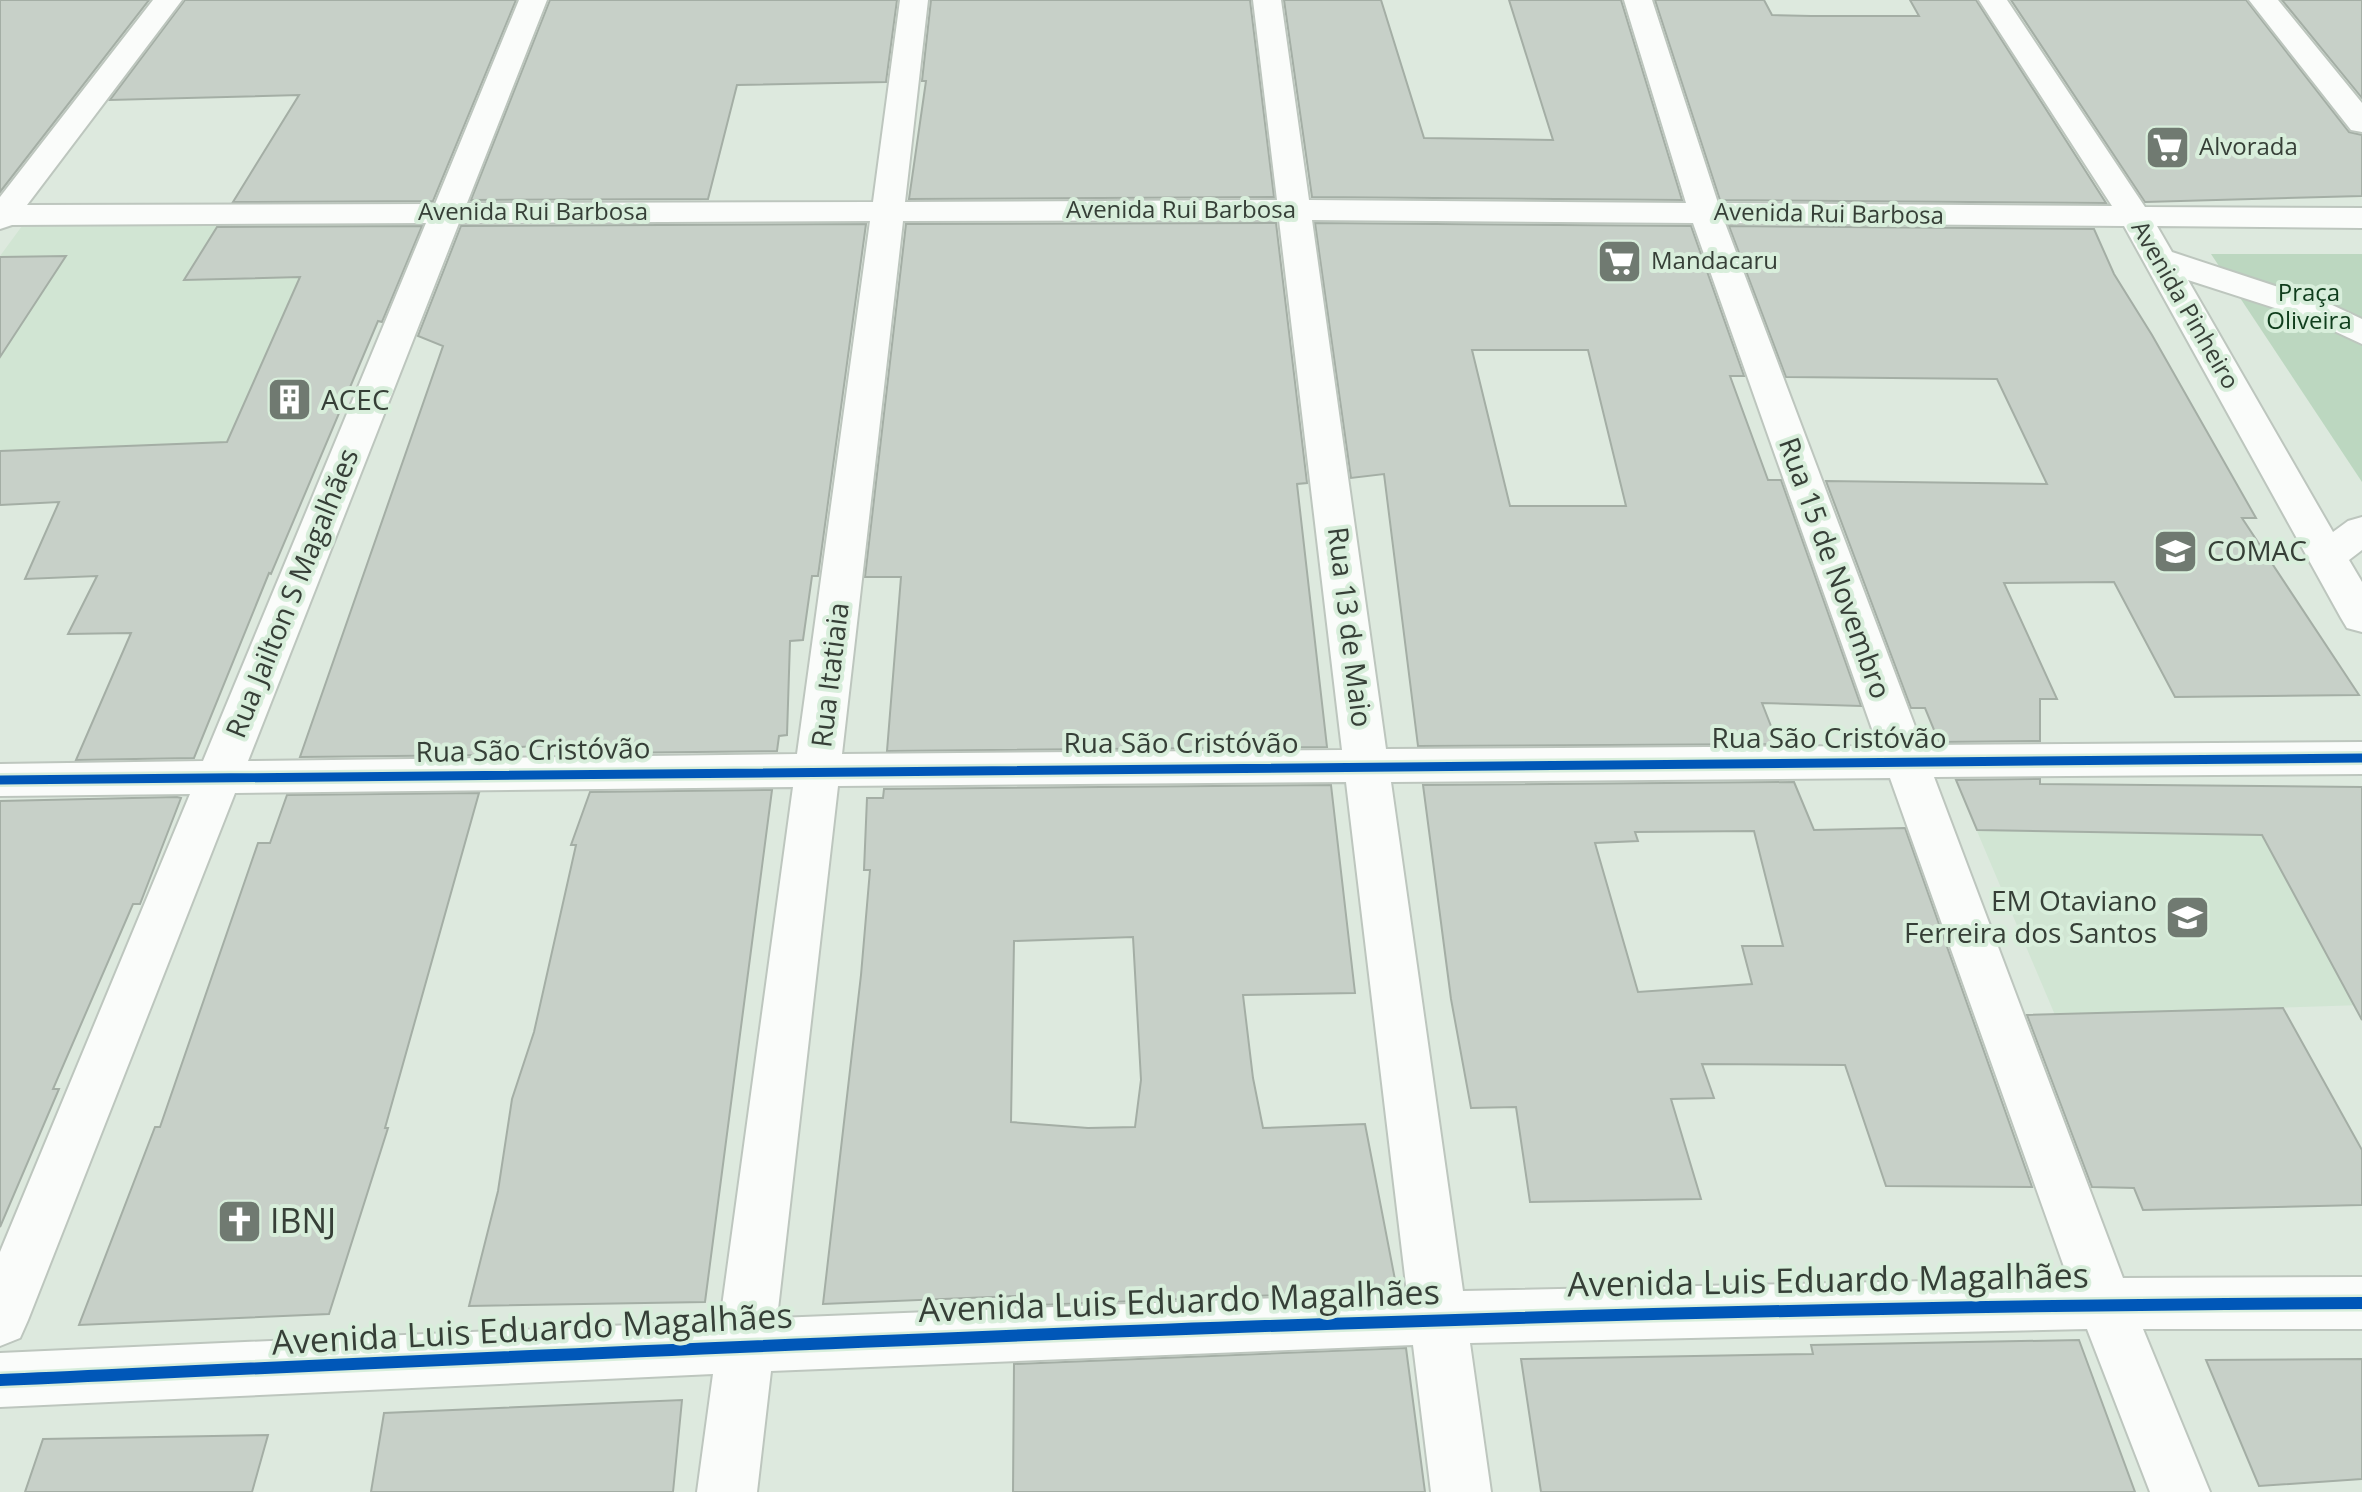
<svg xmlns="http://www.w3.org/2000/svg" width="2362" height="1492" font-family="'Open Sans',sans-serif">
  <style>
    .built { fill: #d1e5d3 }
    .green { fill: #bcd7c0 }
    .building { fill: #c7d0c8; stroke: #a4aea5; stroke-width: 2; fill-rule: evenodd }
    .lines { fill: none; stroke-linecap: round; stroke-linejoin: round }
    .minor-casing { stroke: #bdc6be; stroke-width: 4 }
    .minor { fill: #fafcfa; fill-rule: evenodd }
    .cycleway-far1-casing { stroke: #d8eedb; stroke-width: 14 }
    .cycleway-casing { stroke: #d8eedb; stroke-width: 17 }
    .cycleway-far1 { stroke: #0057b8; stroke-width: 9 }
    .cycleway { stroke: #0057b8; stroke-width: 12 }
    .labels { text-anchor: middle; stroke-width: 8; stroke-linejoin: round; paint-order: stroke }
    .far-poi-label { font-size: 24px; fill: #363f37; stroke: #d8eedb; text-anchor: start }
    .far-street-label { font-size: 24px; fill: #363f37; stroke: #d8eedb }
    .far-park-label { font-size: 24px; fill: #0f3d1c; stroke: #d8eedb }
    .poi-label { font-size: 28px; fill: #363f37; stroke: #d8eedb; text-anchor: start }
    .street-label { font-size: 28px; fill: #363f37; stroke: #d8eedb }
    .near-poi-label { font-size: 34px; fill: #363f37; stroke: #d8eedb; text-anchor: start }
    .near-street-label { font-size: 34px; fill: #363f37; stroke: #d8eedb }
  </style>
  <rect width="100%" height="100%" fill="#dde9de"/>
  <!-- built -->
  <path class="built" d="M414,224L295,492L0,500V256L22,226Z
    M1957,784L2362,787V1005L2055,1015Z"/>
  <!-- green -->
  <path class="green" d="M2211,254H2362V482Z"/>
  <!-- building -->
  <path class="building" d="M0,0H149L0,192Z
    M185,0H516L433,201L233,202L299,95L110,100Z
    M550,0H897L886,82L737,85L708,199L471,200Z
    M931,0H1250L1274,197L909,199L926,81H922Z
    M1284,0H1381L1424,138L1553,140L1509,0H1621L1682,200L1312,197Z
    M1655,0H1764L1772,15L1811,16H1919L1910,0H1976L2106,203L1720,200Z
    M2011,0H2246L2349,132L2362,135V196L2145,202Z
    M2282,0H2362V98Z
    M1276,223L1307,483L1297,484L1327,747L887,751L901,577H865L906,224Z
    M1315,223L1691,226L1744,376H1730L1768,480H1781L1861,706L1762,703L1778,744L1418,746L1384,474L1351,478ZM1472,350H1588L1626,506H1510Z
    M866,224L818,576H812L803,640L790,641L787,735L779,736L777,751L604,753L607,743L497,748L495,755H489L300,757L443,346L418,336L461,226Z
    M422,226L382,322L378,321L271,574L269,573L194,758L76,760L131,633L68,634L97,576L25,579L59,502L0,505V451L227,442L300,277L184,280L217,227Z
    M1729,226L2094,229L2114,274L2152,335L2256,518H2242L2359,695L2175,697L2114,582L2004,583L2057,699H2040V741L1939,742L1925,708H1911L1826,481L2047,484L1997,379L1786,377Z
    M66,256L0,357V257Z
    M2040,779V784L2362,787V1020L2262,835L1977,830L1956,780Z
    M1794,782L1814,830L1905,828L2032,1187L1886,1186L1845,1065L1702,1064L1714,1098L1671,1099L1701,1199L1530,1202L1516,1107L1471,1108L1451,999L1423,785ZM1754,831L1783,946H1742L1752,984L1638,992L1595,843L1638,841L1635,832Z
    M1331,785L1355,993L1243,995L1253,1078L1263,1128L1365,1124L1397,1290L1015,1306V1296L823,1304L861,975L870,870H864L867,798H883L884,789ZM1133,937L1141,1080L1135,1127L1088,1128L1011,1122L1014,941Z
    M772,790L705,1302L469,1306L498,1191L512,1099L534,1032L576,845H571L590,792Z
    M479,793L385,1128H388L329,1314L79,1325L155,1127H160L258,843H270L287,795Z
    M177,797L181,798L140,904H133L53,1089H59L0,1227V801Z
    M2283,1008L2362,1150V1205L2143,1210L2134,1188L2092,1187L2027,1015Z
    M2079,1340L2135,1492H1541L1521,1359L1813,1354L1811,1345Z
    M1406,1348L1425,1492H1013L1014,1364Z
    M2362,1359V1479L2259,1486L2206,1360Z
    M682,1400L673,1492H371L384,1413Z
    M268,1435L252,1492H25L43,1439Z"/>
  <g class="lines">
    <defs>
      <path id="minor" d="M153,0H182L27,205L435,204L519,0H547L467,203L873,202L900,0H928L905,202L1277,200L1253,0H1281L1309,200L1686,203L1624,0H1652L1718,203L2112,206L1979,0H2007L2145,207L2362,208V228L2157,226L2172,252L2330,304L2362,319V344L2306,318L2188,280L2333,532L2348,521L2362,517V550L2349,560L2362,582V632L2347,628L2341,618L2124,226L1725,223L1922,745L2362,742V774L1934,777L2123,1278L2362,1277V1329H2143L2210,1492H2150L2087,1329L1470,1343L1491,1492H1431L1413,1345L771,1371L757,1492H697L713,1374L0,1407V1353L720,1321L793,787L235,793L28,1320L20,1338L0,1346V1252L190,794L0,796V764L203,761L426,223L12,225L0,229V197ZM1279,220L1342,750L842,754L903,221ZM1312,220L1693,223L1878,746L1386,749ZM870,221L797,754L248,761L459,223ZM1890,778L2068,1278L1463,1291L1391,782ZM1346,782L1407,1293L777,1318L838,786Z
        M2249,0H2278L2362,103V132L2351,130Z"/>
    </defs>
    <!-- minor casing -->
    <use href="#minor" class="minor-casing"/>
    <!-- minor -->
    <use href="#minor" class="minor"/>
    <defs>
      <path id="cycleway-far1" d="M0,780L2362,758"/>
      <path id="cycleway" d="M0,1380C787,1344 1574,1306 2362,1303"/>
    </defs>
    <!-- cycleway-far1 casing -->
    <use href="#cycleway-far1" class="cycleway-far1-casing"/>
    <!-- cycleway casing -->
    <use href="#cycleway" class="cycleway-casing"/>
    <!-- cycleway-far1 -->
    <use href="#cycleway-far1" class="cycleway-far1"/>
    <!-- cycleway -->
    <use href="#cycleway" class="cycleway"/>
  </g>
  <!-- icons -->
  <defs>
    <symbol id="supermarket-square" viewBox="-11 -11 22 22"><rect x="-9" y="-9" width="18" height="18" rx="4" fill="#707a71" stroke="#d8eedb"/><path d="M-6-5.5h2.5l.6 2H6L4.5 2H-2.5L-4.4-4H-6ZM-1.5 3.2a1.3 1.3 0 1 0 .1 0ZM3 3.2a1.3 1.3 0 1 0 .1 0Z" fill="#fff"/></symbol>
    <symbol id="building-square" viewBox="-11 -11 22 22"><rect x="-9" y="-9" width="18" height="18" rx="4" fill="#707a71" stroke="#d8eedb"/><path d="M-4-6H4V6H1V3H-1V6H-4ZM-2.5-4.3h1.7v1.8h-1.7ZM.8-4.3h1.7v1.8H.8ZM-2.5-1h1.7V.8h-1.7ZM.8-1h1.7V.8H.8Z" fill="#fff"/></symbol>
    <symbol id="school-square" viewBox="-11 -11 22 22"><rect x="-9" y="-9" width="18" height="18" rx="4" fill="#707a71" stroke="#d8eedb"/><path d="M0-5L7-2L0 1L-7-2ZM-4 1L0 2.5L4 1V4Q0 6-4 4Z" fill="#fff"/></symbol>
    <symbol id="church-square" viewBox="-11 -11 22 22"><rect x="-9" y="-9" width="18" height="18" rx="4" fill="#707a71" stroke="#d8eedb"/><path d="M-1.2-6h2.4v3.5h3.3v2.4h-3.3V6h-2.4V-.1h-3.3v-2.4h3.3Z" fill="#fff"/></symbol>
  </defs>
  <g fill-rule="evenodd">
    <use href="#supermarket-square" x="2142" y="122" width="51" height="51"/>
    <use href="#supermarket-square" x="1594" y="236" width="51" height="51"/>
    <use href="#building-square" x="264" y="374" width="51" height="51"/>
    <use href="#school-square" x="2150" y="526" width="51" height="51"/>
    <use href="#school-square" x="2162" y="892" width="51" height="51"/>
    <use href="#church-square" x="214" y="1196" width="51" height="51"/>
  </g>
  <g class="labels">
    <!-- far-poi labels -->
    <g class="far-poi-label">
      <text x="2199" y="155">Alvorada</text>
      <text x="1651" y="269">Mandacaru</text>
    </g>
    <!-- far-street labels -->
    <g class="far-street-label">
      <text x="1181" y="218">Avenida Rui Barbosa</text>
      <text x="533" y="220">Avenida Rui Barbosa</text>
      <text transform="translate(1829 214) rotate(1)" y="8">Avenida Rui Barbosa</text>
      <text transform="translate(2185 305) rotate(60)" y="8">Avenida Pinheiro</text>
    </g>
    <!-- far-park labels -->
    <g class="far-park-label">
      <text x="2309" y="301">Praça<tspan x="2309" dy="28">Oliveira</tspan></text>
    </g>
    <!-- poi labels -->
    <g class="poi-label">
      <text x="321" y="410">ACEC</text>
      <text x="2207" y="561">COMAC</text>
      <text x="2157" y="911" text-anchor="end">EM Otaviano<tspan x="2157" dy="32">Ferreira dos Santos</tspan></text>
    </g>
    <!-- street labels -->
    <g class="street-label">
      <text transform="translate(1835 568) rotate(70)" y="10">Rua 15 de Novembro</text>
      <text transform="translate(292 593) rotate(-68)" y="10">Rua Jailton S Magalhães</text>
      <text transform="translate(1350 627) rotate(83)" y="10">Rua 13 de Maio</text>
      <text transform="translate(830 675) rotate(-83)" y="10">Rua Itatiaia</text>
      <text x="1829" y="748">Rua São Cristóvão</text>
      <text x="1181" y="753">Rua São Cristóvão</text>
      <text transform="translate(533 750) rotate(-1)" y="10">Rua São Cristóvão</text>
    </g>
    <!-- near-poi labels -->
    <g class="near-poi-label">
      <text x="270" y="1233">IBNJ</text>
    </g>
    <!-- near-street labels -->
    <g class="near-street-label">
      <text transform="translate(1828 1280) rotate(-1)" y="12">Avenida Luis Eduardo Magalhães</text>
      <text transform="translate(1179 1301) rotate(-2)" y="12">Avenida Luis Eduardo Magalhães</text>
      <text transform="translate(532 1329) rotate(-3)" y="12">Avenida Luis Eduardo Magalhães</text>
    </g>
  </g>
</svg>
